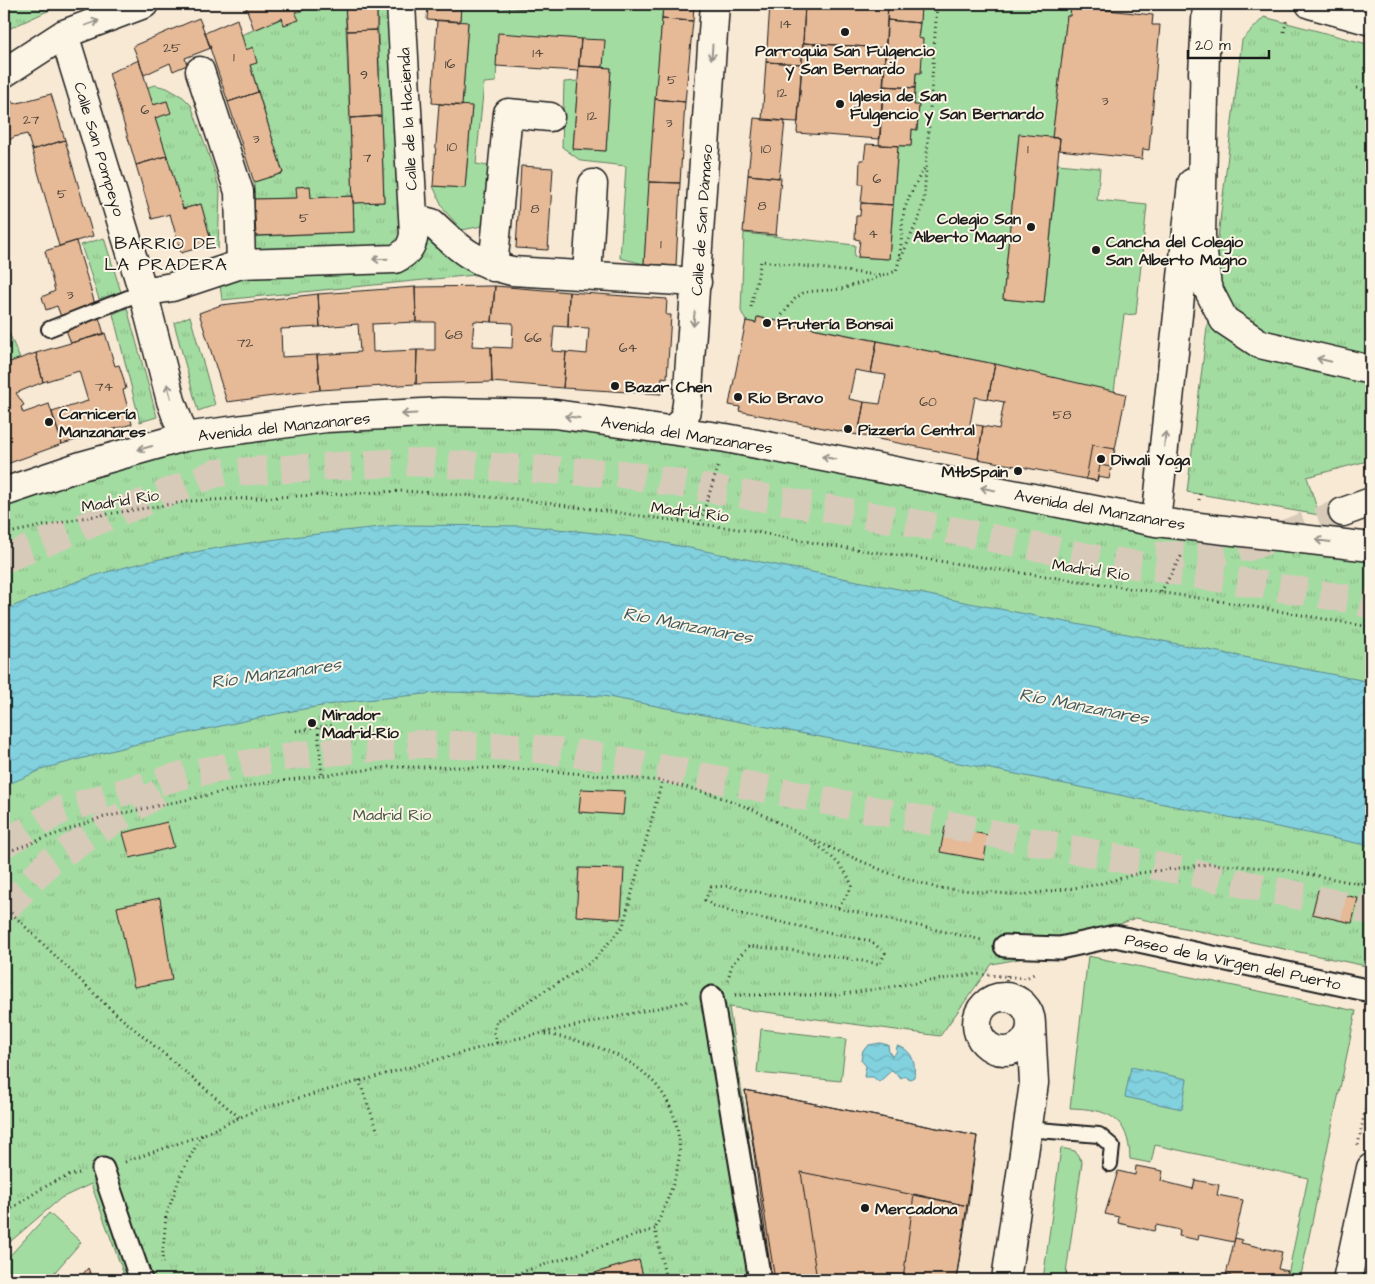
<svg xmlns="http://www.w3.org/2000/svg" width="1375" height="1284" font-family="'Architects Daughter',sans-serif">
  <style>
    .green { fill: #a3dca1; stroke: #607c5e }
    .park { fill: url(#park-tufts); stroke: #607c5e }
    .water { fill: url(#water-waves); stroke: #598991 }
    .building { fill: #e6ba97; stroke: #1c1c1c }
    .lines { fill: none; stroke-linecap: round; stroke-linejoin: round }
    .motorway-tunnel { stroke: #d7cab9; stroke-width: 28; stroke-dasharray: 28 14; stroke-linecap: butt }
    .service-casing { stroke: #1c1c1c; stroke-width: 18 }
    .pedestrian-casing { stroke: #1c1c1c; stroke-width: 25 }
    .minor-casing { stroke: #1c1c1c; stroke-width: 31 }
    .tertiary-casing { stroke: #1c1c1c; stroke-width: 31 }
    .motorway-casing { stroke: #1c1c1c; stroke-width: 31 }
    .path { stroke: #1c1c1c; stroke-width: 3; stroke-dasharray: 1 4; stroke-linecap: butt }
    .service { stroke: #fcf5e5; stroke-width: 14 }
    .pedestrian { stroke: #fcf5e5; stroke-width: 21 }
    .minor { stroke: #fcf5e5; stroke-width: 28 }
    .tertiary { stroke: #fcf5e5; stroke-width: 28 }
    .motorway { stroke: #fcf5e5; stroke-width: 28 }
    .oneway { stroke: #97938b }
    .poi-dot { fill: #1c1c1c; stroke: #fcf5e5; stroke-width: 2 }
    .labels { text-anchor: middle; stroke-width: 4; stroke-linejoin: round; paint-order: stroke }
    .number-label { font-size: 14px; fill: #4e443b }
    .poi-label { font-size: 16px; font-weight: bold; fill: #1c1c1c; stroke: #fcf5e5; text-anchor: start }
    .street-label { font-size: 16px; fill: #1c1c1c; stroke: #fcf5e5 }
    .park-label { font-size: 16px; fill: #445644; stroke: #fcf5e5 }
    .neighbourhood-label { font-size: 18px; letter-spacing: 1px; fill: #1c1c1c; stroke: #fcf5e5 }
    .water-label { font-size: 18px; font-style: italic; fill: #405b60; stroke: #fcf5e5 }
  </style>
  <defs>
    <pattern id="park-tufts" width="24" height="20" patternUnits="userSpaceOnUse" patternTransform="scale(1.25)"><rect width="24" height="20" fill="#a3dca1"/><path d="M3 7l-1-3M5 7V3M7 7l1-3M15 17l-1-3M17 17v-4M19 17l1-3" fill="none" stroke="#8cbc8a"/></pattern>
    <pattern id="water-waves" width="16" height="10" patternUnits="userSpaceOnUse" patternTransform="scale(1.25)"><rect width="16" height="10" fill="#82d1df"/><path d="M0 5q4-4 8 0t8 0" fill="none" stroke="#70b3bf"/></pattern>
  </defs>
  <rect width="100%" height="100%" fill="#f8e9d5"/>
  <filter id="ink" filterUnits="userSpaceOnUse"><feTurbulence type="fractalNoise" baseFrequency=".02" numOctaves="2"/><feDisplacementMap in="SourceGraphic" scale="10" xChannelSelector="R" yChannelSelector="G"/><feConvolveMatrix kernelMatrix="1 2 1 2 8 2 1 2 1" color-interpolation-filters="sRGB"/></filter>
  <g filter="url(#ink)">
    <!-- green -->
    <path class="green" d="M461,4H504V7L535,9L536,4H663L644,264L620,258L626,166L581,161L562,147L564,82L578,81L573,149L606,151L611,68L579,66L580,39L498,34L496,82L484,83L476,164L489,166V208L482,226L462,230L444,210L433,186L465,188L472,107L462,106L468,23L460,22Z
      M925,4H1067L1071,6L1070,16H1067L1052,138L1019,135L1003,299L1044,303L1058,164L1100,168L1097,200L1147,205L1136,314L1124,315L1114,392L995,364L758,317L756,323L746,321L741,311L744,233L855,245L854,257L889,259L898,146H911L912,129H917L919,106L914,105L921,5Z
      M1088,956L1356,1011L1300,1280H1287L1308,1178L1155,1145L1151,1163L1130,1159C1129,1117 1108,1109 1070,1108Z
      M761,1029L846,1039L841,1081L757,1073Z
      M1061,1148L1075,1151L1082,1162L1065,1280H1043Z
      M49,1213L81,1242L48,1280H4V1262Z"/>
    <!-- park -->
    <path class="park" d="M4,4H63L4,31Z
      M319,4H345L353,196L311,198L310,186L297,187V198L254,199V182L283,173L241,35Z
      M377,4H394L402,246L248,256L247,237L354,232L353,203L384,202Z
      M1264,17L1371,45V460L1307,477L1319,515L1187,492L1242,40Z
      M155,85L167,88L183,97L191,105L195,116L214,170L220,191L218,249L212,244L201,204L183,209L155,118L170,113L167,101L153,105L148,87Z
      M425,230L485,274L222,300L220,285L222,277L377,268Z
      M104,238L121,292L99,299L81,245Z
      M127,308L157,417L140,422L113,314Z
      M190,316L215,405L198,411L174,323Z
      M4,321L20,359L4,364Z
      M540,424L712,444L1371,557V967L1136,918L1035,956L992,964L940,1036L729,1007L770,1280H644L639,1260L571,1280H126L91,1184L61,1198L4,1247V504L163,456L260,438L376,425Z"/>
    <!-- water -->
    <path class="water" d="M399,525L529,526L634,537L1371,682V846L996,770L603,696L445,692L345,702L281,713L133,745L46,768L4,786V610C41,595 79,579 118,569C210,545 305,535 399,525Z
      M880,1043L888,1045L889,1052L892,1056L896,1053L897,1046C912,1049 916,1063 914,1077L910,1079L905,1076L901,1078L892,1070L879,1082L873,1077H864L866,1066L861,1060L863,1050L869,1045Z
      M1131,1067L1187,1079L1182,1109L1125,1097Z"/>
    <!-- building -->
    <path class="building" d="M245,4H317L295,12L299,20L284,25L282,18L254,30Z
      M345,4H377V30L347,31Z
      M428,4H461L460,22L427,20Z
      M504,4H536V9L504,7Z
      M663,4H694L693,21L662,19Z
      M770,4H805L802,64L766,62Z
      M805,4H888L886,48L803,43Z
      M888,4H925L921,5L920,23L887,20Z
      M1071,6L1153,15L1152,25H1160L1149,150L1143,149L1142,159L1059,150L1060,138H1052L1067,16H1070Z
      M199,18L211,48L185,58L187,65L173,71L170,63L144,75L133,46Z
      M237,19L246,50L253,47L257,63L250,65L258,92L228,102L205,33Z
      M662,19L693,21L685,102L655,99Z
      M437,20L468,22L462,106L432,103Z
      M887,20L920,23L918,38L923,39L921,73H916L915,88L883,86Z
      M377,30L381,116L350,118L347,31Z
      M498,33L581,39L578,71L496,66Z
      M581,39L605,40L603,67L579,66Z
      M803,43L886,48L880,139L797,133Z
      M139,60L153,105L167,101L171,113L155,118L167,156L136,165L109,73Z
      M766,62L802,64L798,122L762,120Z
      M579,66L611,68L606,151L573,149Z
      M883,86L915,88L914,105H919L917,130L912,129L911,146L879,145Z
      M258,92L283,173L254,182L228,102Z
      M51,94L65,140L32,150L27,134L14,137L4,144V103L10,99L14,104Z
      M655,99L685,102L680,183L649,182Z
      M439,104L472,106L465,188L433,186Z
      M381,116L384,202L353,203L350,118Z
      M754,118L785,121L779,178L748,175Z
      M1019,134L1060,138L1044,303L1003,299Z
      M65,140L93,236L59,246L32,150Z
      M866,144L898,146L893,205L861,203L863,184H859L860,160H864Z
      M167,156L183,209L201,204L212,244L181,253L170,214L152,219L136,165Z
      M521,166L553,168L548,250L516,248Z
      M748,175L781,178L776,235L743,232Z
      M649,182L680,183L676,266L644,264Z
      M310,186L311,198L353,196L354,232L256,236L254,199L297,198L296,187Z
      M861,203L893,205L889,259L858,257L860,240L855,239L856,216H860Z
      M76,241L104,334L71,343L57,306L46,310L42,297L55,291L45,251Z
      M495,286L492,322L474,321L472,346L491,347L492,382L416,384L417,350H435V322H416L415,287Z
      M495,286L569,292L568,327L554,326L552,351L566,352L563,388L492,382L491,347L512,348L513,323L492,322Z
      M415,287L416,322L372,324L373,352L417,350L416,384L320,390L317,355L360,352L358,324L320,327L318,294Z
      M569,292L667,299L666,315H671L667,378L662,377L661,394L563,388L566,352L587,354L589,328L568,327Z
      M318,294L320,327L281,329L282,357L317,355L320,390L227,402L199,313L221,305Z
      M757,317L877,341L871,373L855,370L849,399L864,402L858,435L739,411L740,407L729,405L746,321L756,323Z
      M105,333L115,366L119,365L123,377L126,389L123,390L132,424L62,444L52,412L88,401L79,371L43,382L36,353Z
      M877,341L995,364L988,399L975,397L970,424L983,426L978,459L858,435L864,402L880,404L886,375L871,373Z
      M36,353L43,382L16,393L24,405L21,407L23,413L49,404L62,444L4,465V364Z
      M995,364L1126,394L1109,479L1098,477L1097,481L978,459L983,426L999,429L1004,402L988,399Z
      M1092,445L1115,449L1111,467L1100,465L1097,481L1086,479Z
      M581,789L625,791L623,815L579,812Z
      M167,822L174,847L130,858L123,833Z
      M945,827L988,835L984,860L940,852Z
      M579,868L624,869L621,919L576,916Z
      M1318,890L1358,898L1352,923L1312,914Z
      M160,898L172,980L134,987L117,907Z
      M745,1090L977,1136L968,1206L801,1172L817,1280H772Z
      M745,1090L977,1136L956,1280H775Z
      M1136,1166L1163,1171L1161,1181L1193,1189L1195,1180L1219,1185L1217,1195L1243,1200L1234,1242L1199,1235L1198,1240L1179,1236L1180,1230L1156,1225L1154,1231L1118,1223L1119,1217L1105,1214L1118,1171L1135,1175Z
      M914,1194L968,1206L956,1280H903Z
      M1235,1238L1242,1240L1241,1243L1282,1252L1278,1269L1288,1271L1285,1280H1230L1231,1276L1226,1275Z
      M639,1260L644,1280H571Z
      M88,1268L93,1280H78Z"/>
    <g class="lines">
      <!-- motorway-tunnel -->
      <path class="motorway-tunnel" d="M1156,556L1187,555L1249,547L1343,512
        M4,559L216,473L407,462L623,474L925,525L1093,558L1350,599L1371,605
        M4,844L61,810L187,774L298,755L420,744L522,747L604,757L1193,873L1371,911
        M4,910L50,861L163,790"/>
      <defs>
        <path id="service" d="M49,329L143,292
          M1027,1129L1099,1135L1112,1146L1110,1164"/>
        <path id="pedestrian" d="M1005,946L1060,948L1115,936L1371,991
          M712,997L760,1280
          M103,1169L141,1280"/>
        <path id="minor" d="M64,34L143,292L171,401L184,437
          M200,71L239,192L241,264
          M4,73L64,34L144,4
          M1203,73L1207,4
          M414,234L418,224L424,221L432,223C459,249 475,263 512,271L697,282
          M493,267L508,113L550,117
          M587,275L593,184
          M143,292L172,287L241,264L395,259C407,253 412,247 414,234L401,4
          M672,430L684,420L687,404L715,4
          M4,492L81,466L184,437L326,418L442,412L555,414L726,438L1156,522L1371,547
          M1156,522L1192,183
          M977 1024a27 27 0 1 1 54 0a27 27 0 1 1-54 0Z
          M1006,1280L1034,1083L1031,1026"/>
        <path id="tertiary" d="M1310,4L1371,21
          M1347,1280L1371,1168"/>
        <path id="motorway" d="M1205,50L1201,236L1207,287L1224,320L1260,344L1371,370
          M1343,512L1371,502"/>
      </defs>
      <!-- service casing -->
      <use href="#service" class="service-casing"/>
      <!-- pedestrian casing -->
      <use href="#pedestrian" class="pedestrian-casing"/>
      <!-- minor casing -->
      <use href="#minor" class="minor-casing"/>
      <!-- tertiary casing -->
      <use href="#tertiary" class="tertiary-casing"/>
      <!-- motorway casing -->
      <use href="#motorway" class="motorway-casing"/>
      <!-- path -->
      <path class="path" d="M1284,32L1287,18
        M1357,88L1371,93
        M901,258L920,215L924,199L937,4
        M751,307L761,261L868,274L886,275L896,271C902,254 901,235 903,217C906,199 916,183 925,167
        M782,315L795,299L804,292L841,289L883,276
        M1199,500L1200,493
        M6,518L11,532
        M699,525L719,464
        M4,534L82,518L191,501L404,491L517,499L745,530L826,545L1220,601L1371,627
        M1161,592L1183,553
        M318,728L322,776
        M296,731L333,725
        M4,853L100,818L265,783L389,767H455L538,770L662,781L715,795L754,810L808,838L886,872L937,888L1021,895L1095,885L1140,873L1210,864L1281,869L1371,886
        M4,906L108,1007L239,1117
        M838,908L982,940
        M728,980L732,964L749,946L815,953L880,964L885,953L871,941L736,913L714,906L705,900L711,887L728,886L838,908L852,887C846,866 829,855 812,841
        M735,995H837L975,974L1026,978L1036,973
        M1005,996L1007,975
        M545,1034C600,1043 660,1064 676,1123C679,1137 681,1150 678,1164C674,1187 664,1208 655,1229
        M497,1043L494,1033L496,1021L593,961L623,926L662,781
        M359,1080L378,1132
        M1358,1145L1371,1082
        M125,1162L202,1135L256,1110L497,1043L689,1001
        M4,1214C26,1199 53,1178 80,1173
        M162,1263L166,1216L181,1174L202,1135
        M497,1280L655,1229L666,1280"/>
      <!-- service -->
      <use href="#service" class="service"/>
      <!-- pedestrian -->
      <use href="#pedestrian" class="pedestrian"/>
      <!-- minor -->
      <use href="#minor" class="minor"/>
      <!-- tertiary -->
      <use href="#tertiary" class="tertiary"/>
      <!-- motorway -->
      <use href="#motorway" class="motorway"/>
    </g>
    <!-- one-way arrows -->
    <defs><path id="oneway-shaft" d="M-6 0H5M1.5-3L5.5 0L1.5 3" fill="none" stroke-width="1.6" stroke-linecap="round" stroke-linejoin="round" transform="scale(1.25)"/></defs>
    <g class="oneway">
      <use href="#oneway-shaft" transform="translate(92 23) rotate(-20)"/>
      <use href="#oneway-shaft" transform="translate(712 52) rotate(94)"/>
      <use href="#oneway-shaft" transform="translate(380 259) rotate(178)"/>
      <use href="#oneway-shaft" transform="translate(694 319) rotate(95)"/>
      <use href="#oneway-shaft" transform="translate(1324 360) rotate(-166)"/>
      <use href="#oneway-shaft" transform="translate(169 391) rotate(-104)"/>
      <use href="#oneway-shaft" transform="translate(409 414) rotate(177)"/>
      <use href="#oneway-shaft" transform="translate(572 417) rotate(-172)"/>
      <use href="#oneway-shaft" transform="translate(1165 439) rotate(-84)"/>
      <use href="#oneway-shaft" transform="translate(145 448) rotate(165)"/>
      <use href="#oneway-shaft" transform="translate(829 458) rotate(-169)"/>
      <use href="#oneway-shaft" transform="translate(988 489) rotate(-169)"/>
      <use href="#oneway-shaft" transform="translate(1323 541) rotate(-173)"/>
    </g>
  </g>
  <!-- markers -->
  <g class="poi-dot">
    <circle cx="845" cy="32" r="5"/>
    <circle cx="840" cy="104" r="5"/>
    <circle cx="1031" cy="227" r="5"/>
    <circle cx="1096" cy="250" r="5"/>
    <circle cx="767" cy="323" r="5"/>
    <circle cx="615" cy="386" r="5"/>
    <circle cx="738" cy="397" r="5"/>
    <circle cx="49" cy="422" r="5"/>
    <circle cx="848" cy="429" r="5"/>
    <circle cx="1101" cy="459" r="5"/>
    <circle cx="1018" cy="471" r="5"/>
    <circle cx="312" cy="723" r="5"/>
    <circle cx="865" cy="1208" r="5"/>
  </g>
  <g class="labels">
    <!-- number labels -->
    <g class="number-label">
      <text x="786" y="28">14</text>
      <text x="172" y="52">25</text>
      <text x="538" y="57">14</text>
      <text x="234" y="61">1</text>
      <text x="450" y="68">16</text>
      <text x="364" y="79">9</text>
      <text x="672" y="84">5</text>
      <text x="782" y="97">12</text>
      <text x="1105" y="105">3</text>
      <text x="145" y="114">6</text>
      <text x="592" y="120">12</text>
      <text x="31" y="124">27</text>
      <text x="669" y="127">3</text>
      <text x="256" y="143">3</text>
      <text x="452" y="151">10</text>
      <text x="766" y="153">10</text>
      <text x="1028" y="153">1</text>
      <text x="367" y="162">7</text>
      <text x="877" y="183">6</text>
      <text x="62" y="198">5</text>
      <text x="762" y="210">8</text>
      <text x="535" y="213">8</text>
      <text x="304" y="222">5</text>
      <text x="873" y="238">4</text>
      <text x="661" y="248">1</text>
      <text x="70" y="299">3</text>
      <text x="454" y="339">68</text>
      <text x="533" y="342">66</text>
      <text x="245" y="347">72</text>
      <text x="628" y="352">64</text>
      <text x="104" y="391">74</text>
      <text x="928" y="406">60</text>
      <text x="1062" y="419">58</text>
    </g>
    <!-- poi labels -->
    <g class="poi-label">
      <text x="845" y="56" text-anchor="middle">Parroquia San Fulgencio<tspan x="845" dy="18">y San Bernardo</tspan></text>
      <text x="850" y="101">Iglesia de San<tspan x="850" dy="18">Fulgencio y San Bernardo</tspan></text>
      <text x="1021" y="224" text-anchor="end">Colegio San<tspan x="1021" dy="18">Alberto Magno</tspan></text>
      <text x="1106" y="247">Cancha del Colegio<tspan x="1106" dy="18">San Alberto Magno</tspan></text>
      <text x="777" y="329">Frutería Bonsai</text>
      <text x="625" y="392">Bazar Chen</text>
      <text x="748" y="403">Río Bravo</text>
      <text x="59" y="419">Carnicería<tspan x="59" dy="18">Manzanares</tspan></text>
      <text x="858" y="435">Pizzería Central</text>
      <text x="1111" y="465">Diwali Yoga</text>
      <text x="1008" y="477" text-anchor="end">MtbSpain</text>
      <text x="322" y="720">Mirador<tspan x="322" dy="18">Madrid-Río</tspan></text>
      <text x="875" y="1214">Mercadona</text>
    </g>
    <!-- street labels -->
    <g class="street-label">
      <text transform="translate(407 119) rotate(-93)" y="6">Calle de la Hacienda</text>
      <text transform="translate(100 149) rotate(73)" y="6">Calle San Pompeyo</text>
      <text transform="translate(701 220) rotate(-86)" y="6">Calle de San Dámaso</text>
      <text transform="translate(284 426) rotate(-6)" y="6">Avenida del Manzanares</text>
      <text transform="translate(687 434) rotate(9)" y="6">Avenida del Manzanares</text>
      <text transform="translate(120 500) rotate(-9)" y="6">Madrid Río</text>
      <text transform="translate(1100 509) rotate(10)" y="6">Avenida del Manzanares</text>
      <text transform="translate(690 511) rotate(7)" y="6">Madrid Río</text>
      <text transform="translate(1091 569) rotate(8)" y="6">Madrid Río</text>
      <text transform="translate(1233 961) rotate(12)" y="6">Paseo de la Virgen del Puerto</text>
    </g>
    <!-- park labels -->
    <g class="park-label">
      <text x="392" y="820">Madrid Río</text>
    </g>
    <!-- neighbourhood labels -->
    <g class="neighbourhood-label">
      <text x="166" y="249">BARRIO DE<tspan x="166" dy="21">LA PRADERA</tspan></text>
    </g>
    <!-- water labels -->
    <g class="water-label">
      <text transform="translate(688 625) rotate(11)" y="6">Río Manzanares</text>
      <text transform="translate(276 673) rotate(-8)" y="6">Río Manzanares</text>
      <text transform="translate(1084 706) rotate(11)" y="6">Río Manzanares</text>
    </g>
  </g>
  <!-- margin -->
  <rect width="1375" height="1284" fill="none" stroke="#fcf5e5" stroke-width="20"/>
  <rect x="10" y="10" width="1355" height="1264" fill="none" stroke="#1c1c1c" stroke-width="2" filter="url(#ink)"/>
  <!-- scale -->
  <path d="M1188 50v8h81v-8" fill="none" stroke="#1c1c1c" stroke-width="2.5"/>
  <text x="1195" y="50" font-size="15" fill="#1c1c1c" stroke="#fcf5e5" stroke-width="4" paint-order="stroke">20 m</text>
</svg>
